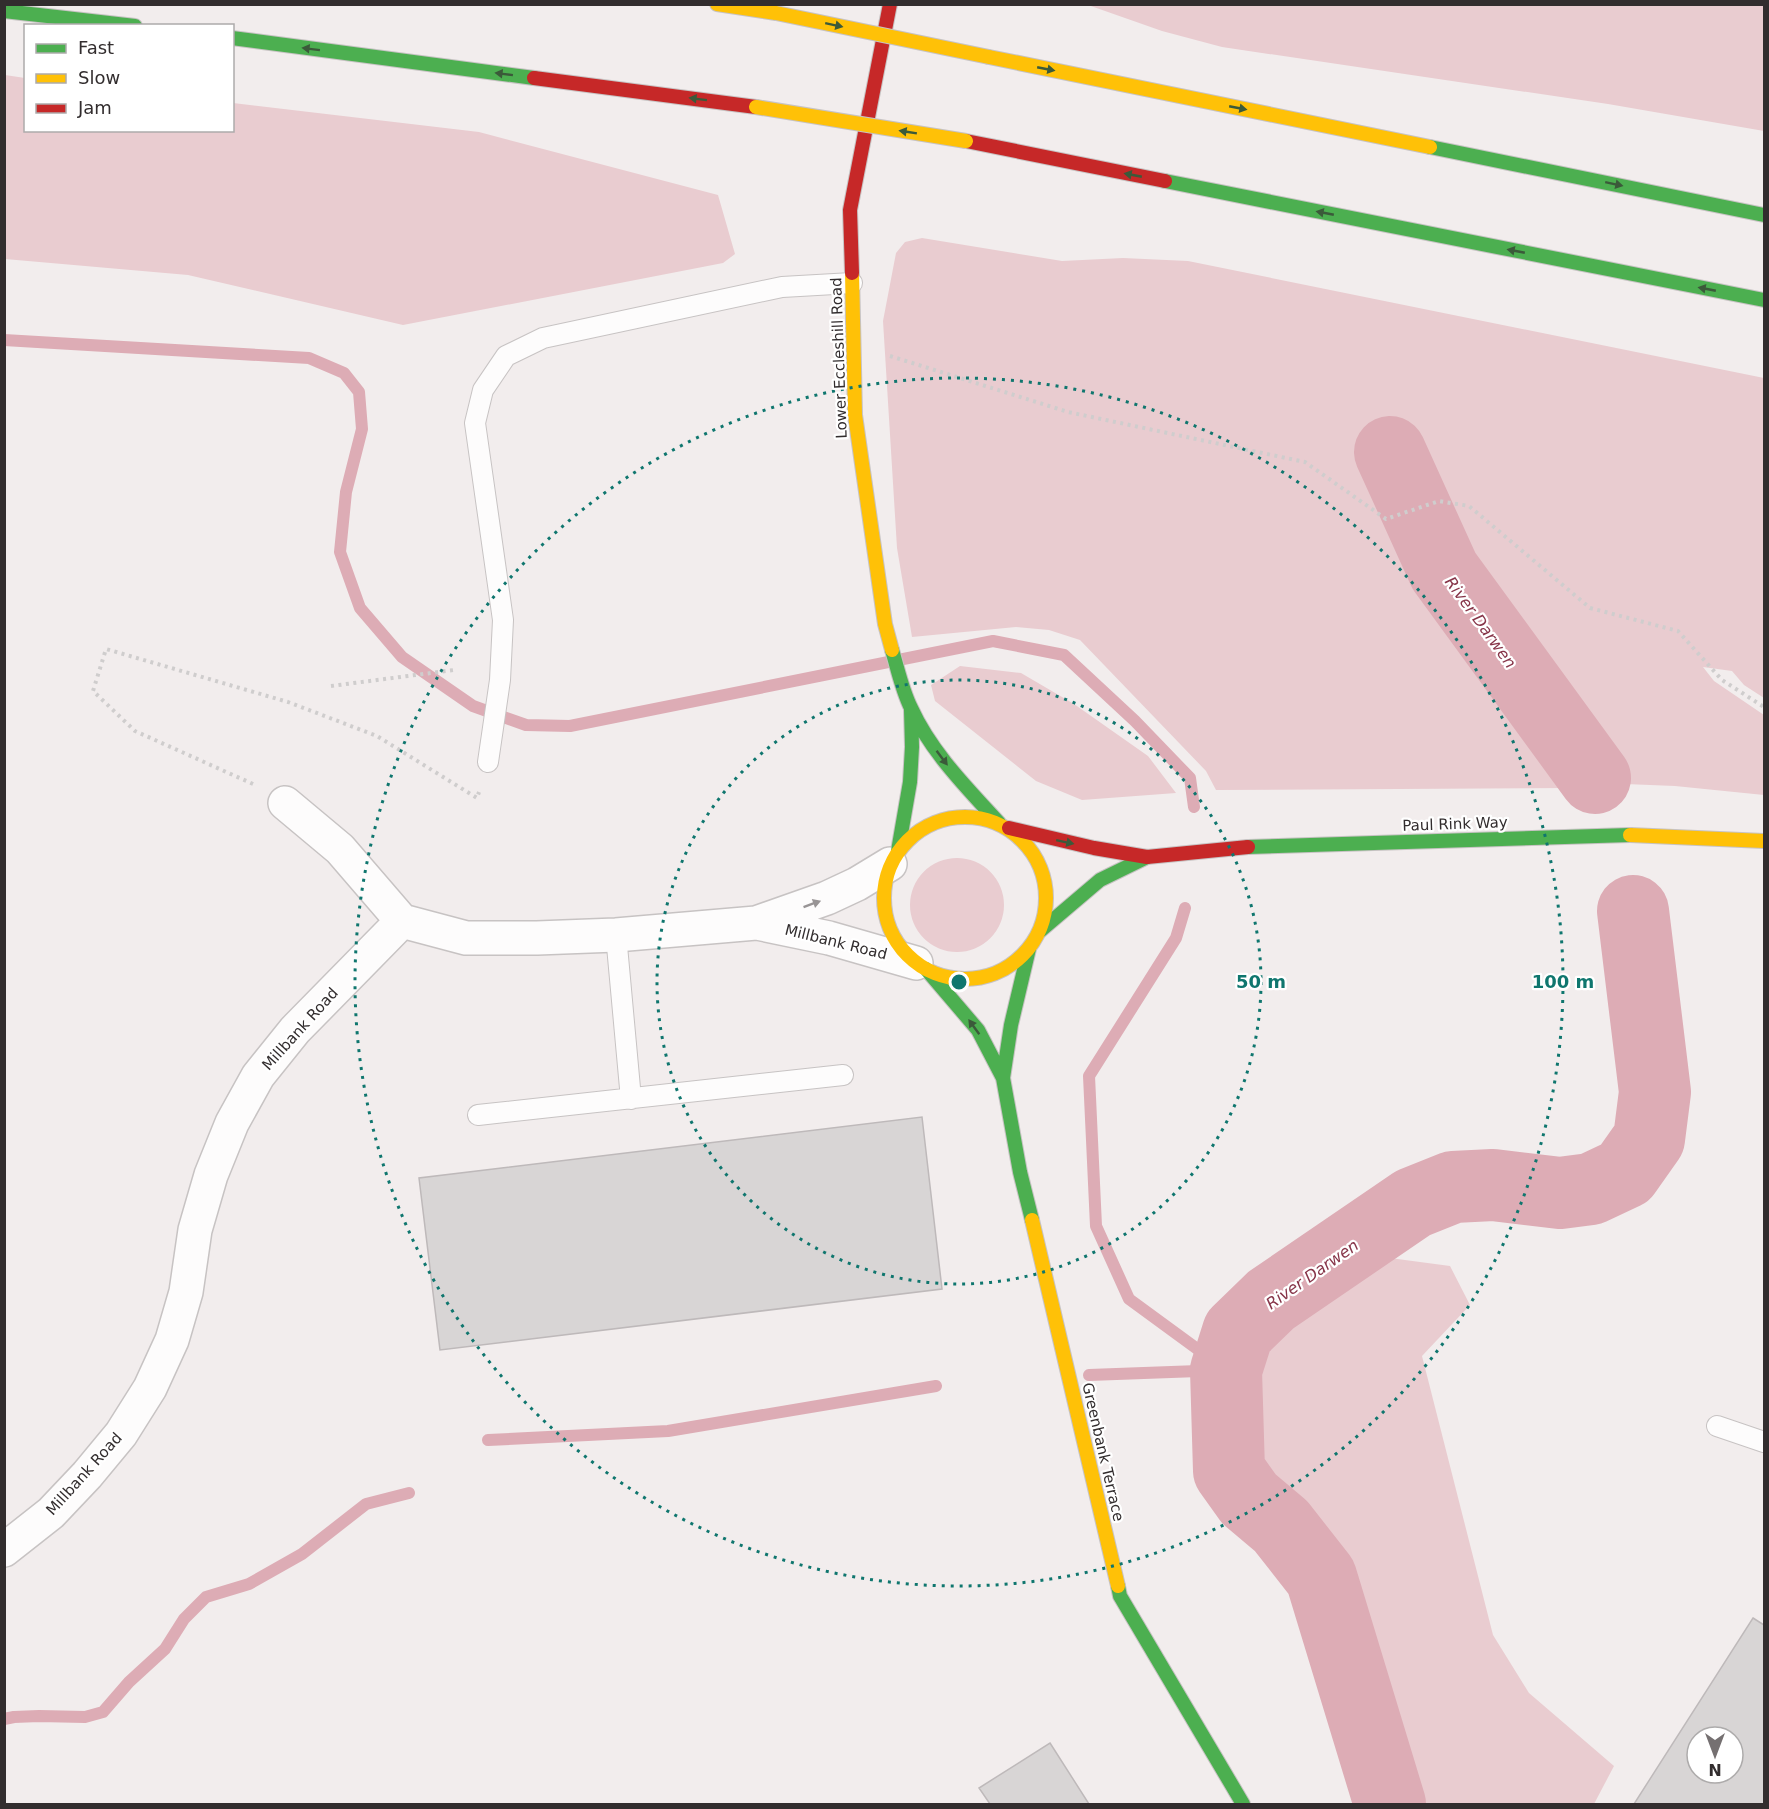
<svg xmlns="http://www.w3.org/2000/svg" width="1769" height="1809" font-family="'DejaVu Sans',sans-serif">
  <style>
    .green { fill: #e9ccd0 }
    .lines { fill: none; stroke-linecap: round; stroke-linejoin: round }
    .stream { stroke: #ddacb5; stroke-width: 12 }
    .river { stroke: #ddacb5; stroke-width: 72 }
    .building { fill: #d8d5d5; stroke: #beb9ba; stroke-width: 1.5; fill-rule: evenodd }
    .lane-casing { stroke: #c7c3c3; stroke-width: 22 }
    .street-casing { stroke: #c7c3c3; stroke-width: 36 }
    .fast-casing { stroke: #c7c3c3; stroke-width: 16 }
    .slow-casing { stroke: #c7c3c3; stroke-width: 16 }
    .jam-casing { stroke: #c7c3c3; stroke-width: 16 }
    .path { stroke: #cfcdcd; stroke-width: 4; stroke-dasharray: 3 4.5; stroke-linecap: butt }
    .lane { stroke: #fdfcfc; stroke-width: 20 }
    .street { stroke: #fdfcfc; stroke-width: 33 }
    .fast { stroke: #4caf50; stroke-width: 14 }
    .slow { stroke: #ffc107; stroke-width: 14 }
    .jam { stroke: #c62828; stroke-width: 14 }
    .slow-bridge-casing { stroke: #c7c3c3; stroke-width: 16; stroke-linecap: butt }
    .slow-bridge { stroke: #ffc107; stroke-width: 14 }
    .oneway { fill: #3b5a3a }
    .oneway2 { fill: #989495 }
    .ring { fill: none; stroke: #0f766e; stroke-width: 3; stroke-dasharray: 3 6 }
    .labels { text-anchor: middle; stroke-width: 4.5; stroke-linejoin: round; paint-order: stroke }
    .street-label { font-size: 15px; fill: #322d2e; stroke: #fff }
    .water-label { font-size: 16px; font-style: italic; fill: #873549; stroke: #fff }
    .centre { fill: #0f766e; stroke: #fff; stroke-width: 3 }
    .ring-label { font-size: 18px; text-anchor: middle; font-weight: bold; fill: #0f766e; stroke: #fff; stroke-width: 4.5; stroke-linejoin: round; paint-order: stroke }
  </style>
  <rect width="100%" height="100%" fill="#f2eded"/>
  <!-- green -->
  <path class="green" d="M1088,5H1764V131L1608,104L1222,47L1162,31Z
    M5,75L25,78L26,130H232L233,103L479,132L718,195L735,254L723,263L403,325L188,275L5,259Z
    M922,238L1062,261L1123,258L1188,261L1764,378V698L1744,685L1732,671L1703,667L1714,681L1764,715V795L1675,786L1625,784L1520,637L1469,571L1439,512L1433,497L1406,456L1370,448L1392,511L1418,573L1456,630L1569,788L1216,790L1206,771L1080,640L1049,630L1016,627L912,637L897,548L883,321L896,253L905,242Z
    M960,666L1021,673L1074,704L1148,756L1176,793L1082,800L1036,781L935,701L931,685Z
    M910 905a47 47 0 1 1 94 0a47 47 0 1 1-94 0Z
    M1390,1258L1450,1266L1470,1305L1422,1356L1493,1635L1529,1693L1614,1766L1594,1804H1407L1347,1587L1324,1539L1255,1453L1244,1435L1246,1410L1262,1357L1281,1329Z"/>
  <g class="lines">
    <!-- stream -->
    <path class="stream" d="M4,340L309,358L344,373L359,392L362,429L346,492L340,552L360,608L402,657L473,706L526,725L570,726L993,641L1064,655L1135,721L1190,778L1194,807
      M1185,908L1176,938L1089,1076L1096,1226L1129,1299L1226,1370
      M1089,1375L1226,1370
      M488,1440L668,1431L936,1386
      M4,1719L14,1717L39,1716L85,1717L103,1712L129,1682L165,1649L184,1619L206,1597L249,1584L302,1554L366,1504L409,1493"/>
    <!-- river -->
    <path class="river" d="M1390,452L1444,571L1595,778
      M1390,1804L1321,1577L1281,1526L1249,1499L1229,1471L1226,1370L1238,1332L1271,1300L1413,1203L1453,1187L1493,1185L1560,1193L1591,1189L1625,1173L1649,1139L1655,1092L1633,911"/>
  </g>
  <!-- building -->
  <path class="building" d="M922,1117L942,1289L440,1350L419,1178Z
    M1753,1618L1764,1625V1804H1634ZM1697,1737H1733V1773H1697Z
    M1050,1743L1089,1804H990L979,1788Z"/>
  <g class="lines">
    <defs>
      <path id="lane" d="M488,762L500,680L503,620L475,423L483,390L506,356L543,338L782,287L852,283
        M616,935L631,1099
        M478,1115L843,1075
        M1717,1426L1764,1442"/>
      <path id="street" d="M285,803L340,849L402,921
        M757,923L829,938L916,963
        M4,1550L51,1513L87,1475L121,1434L150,1388L172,1340L186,1292L195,1230L211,1175L232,1123L258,1076L295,1030L402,921L466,938H537L616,935L756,923L827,898L857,884L890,864"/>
      <path id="fast" d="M4,11L135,26
        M232,38L534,78
        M1430,147L1764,215
        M1165,181L1764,300
        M892,650C898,670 902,690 911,708C931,752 967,788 999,823
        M1248,847L1630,835
        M898,851L910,782L912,747L911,710
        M1040,931L1100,880L1147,857
        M926,969L978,1030L1003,1078L1020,1172L1032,1220
        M1003,1078L1011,1025L1029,949
        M1118,1586L1120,1596L1243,1804"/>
      <path id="slow" d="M717,4L776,13
        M989,57L1430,147
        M852,273L855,415L885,624L892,650
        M884 898a81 81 0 1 1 162 0a81 81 0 1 1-162 0Z
        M1630,835L1764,841
        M1032,1220L1118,1586"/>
      <path id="jam" d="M534,78L756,107
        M966,141L1165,181
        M852,273L850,210L890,4
        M1009,828L1094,848L1147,857L1248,847"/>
    </defs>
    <!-- lane casing -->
    <use href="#lane" class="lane-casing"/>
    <!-- street casing -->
    <use href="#street" class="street-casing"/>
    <!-- fast casing -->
    <use href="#fast" class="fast-casing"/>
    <!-- slow casing -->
    <use href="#slow" class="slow-casing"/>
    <!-- jam casing -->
    <use href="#jam" class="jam-casing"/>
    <!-- path -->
    <path class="path" d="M890,356L1068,412L1305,462L1386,519L1439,501L1469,506L1590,608L1678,631L1722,680L1764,707
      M331,686L454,670
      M253,784L135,731L93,691L106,649L288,702L377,736L477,798L479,792"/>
    <!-- lane -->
    <use href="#lane" class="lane"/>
    <!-- street -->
    <use href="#street" class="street"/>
    <!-- fast -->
    <use href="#fast" class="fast"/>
    <!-- slow -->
    <use href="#slow" class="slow"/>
    <!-- jam -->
    <use href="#jam" class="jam"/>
    <defs>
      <path id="slow-bridge" d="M776,13L989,57
        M756,107L966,141"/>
    </defs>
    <!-- slow-bridge casing -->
    <use href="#slow-bridge" class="slow-bridge-casing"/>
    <!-- slow-bridge -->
    <use href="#slow-bridge" class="slow-bridge"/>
  </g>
  <!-- one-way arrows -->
  <defs><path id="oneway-solid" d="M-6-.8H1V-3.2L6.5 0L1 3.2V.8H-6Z" transform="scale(1.5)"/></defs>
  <g class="oneway">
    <use href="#oneway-solid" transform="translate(834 25) rotate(12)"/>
    <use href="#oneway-solid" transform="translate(311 49) rotate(-173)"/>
    <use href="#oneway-solid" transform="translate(1046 69) rotate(11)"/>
    <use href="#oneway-solid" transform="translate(504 74) rotate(-173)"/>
    <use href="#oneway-solid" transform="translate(698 99) rotate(-173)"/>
    <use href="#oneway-solid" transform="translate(1238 108) rotate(11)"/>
    <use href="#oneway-solid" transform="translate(908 132) rotate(-171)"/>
    <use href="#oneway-solid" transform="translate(1133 175) rotate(-169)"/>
    <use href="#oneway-solid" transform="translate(1614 184) rotate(12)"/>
    <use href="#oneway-solid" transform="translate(1325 213) rotate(-169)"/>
    <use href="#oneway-solid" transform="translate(1516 251) rotate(-169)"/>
    <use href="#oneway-solid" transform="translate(1707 289) rotate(-169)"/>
    <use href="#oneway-solid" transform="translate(942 758) rotate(53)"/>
    <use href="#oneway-solid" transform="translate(1065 842) rotate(12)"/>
    <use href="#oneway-solid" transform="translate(974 1027) rotate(-126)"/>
  </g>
  <use class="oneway2" href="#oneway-solid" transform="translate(812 904) rotate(-20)"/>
  <!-- distance rings -->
  <g class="ring">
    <circle cx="959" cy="982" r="302"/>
    <circle cx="959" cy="982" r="604"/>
  </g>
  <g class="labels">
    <!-- street labels -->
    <g class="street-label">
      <text transform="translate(839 358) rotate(-92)" y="5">Lower Eccleshill Road</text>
      <text transform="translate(1455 824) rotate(-2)" y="5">Paul Rink Way</text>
      <text transform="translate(836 942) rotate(14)" y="5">Millbank Road</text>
      <text transform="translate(300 1029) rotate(-48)" y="5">Millbank Road</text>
      <text transform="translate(1103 1452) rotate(77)" y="5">Greenbank Terrace</text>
      <text transform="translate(84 1474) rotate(-48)" y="5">Millbank Road</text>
    </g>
    <!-- water labels -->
    <g class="water-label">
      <text transform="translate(1481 622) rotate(54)" y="6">River Darwen</text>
      <text transform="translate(1312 1274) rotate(-35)" y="6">River Darwen</text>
    </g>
  </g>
  <circle cx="959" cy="982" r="9" class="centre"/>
  <g class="ring-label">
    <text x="1261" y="988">50 m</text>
    <text x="1563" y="988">100 m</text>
  </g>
  <!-- border -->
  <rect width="1769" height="1809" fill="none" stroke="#322d2e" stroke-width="12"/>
  <!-- legend -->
  <rect x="24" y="24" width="210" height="108" fill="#ffffff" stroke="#adabab" stroke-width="1.5"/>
  <rect x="36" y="44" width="30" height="9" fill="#4caf50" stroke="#adabab" stroke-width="1.5"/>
  <text x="78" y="54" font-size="18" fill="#322d2e">Fast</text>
  <rect x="36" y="74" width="30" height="9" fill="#ffc107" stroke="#adabab" stroke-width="1.5"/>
  <text x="78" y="84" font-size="18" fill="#322d2e">Slow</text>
  <rect x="36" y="104" width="30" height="9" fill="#c62828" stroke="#adabab" stroke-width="1.5"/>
  <text x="78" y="114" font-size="18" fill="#322d2e">Jam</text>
  <!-- north arrow -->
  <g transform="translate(1715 1755) rotate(180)"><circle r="28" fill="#ffffff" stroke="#adabab" stroke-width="1.5"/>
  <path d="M0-4.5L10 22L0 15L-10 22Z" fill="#757071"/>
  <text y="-9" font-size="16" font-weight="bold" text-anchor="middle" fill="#322d2e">N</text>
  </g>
</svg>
